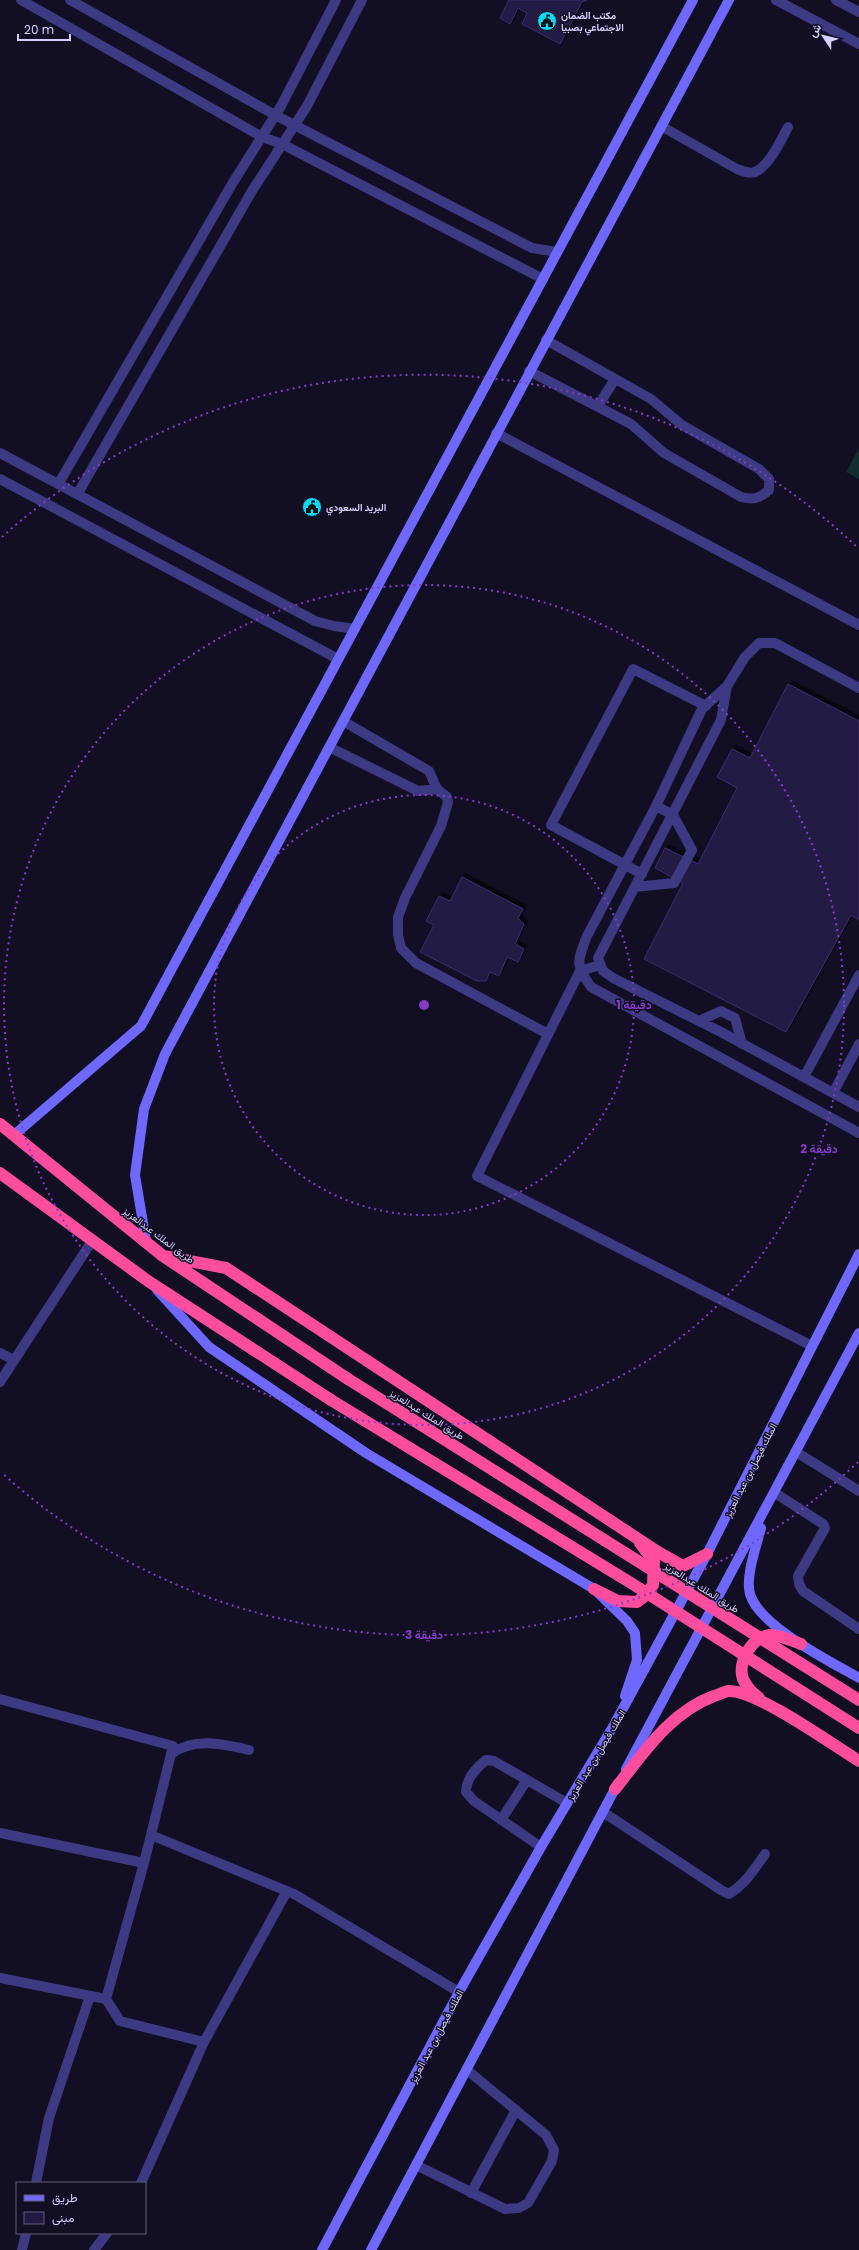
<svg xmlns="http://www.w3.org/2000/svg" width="859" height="2250" font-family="Poppins,Vazirmatn,sans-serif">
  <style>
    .green { fill: #112d2c }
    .building { fill: #231a44; stroke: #3b2c6f; filter: url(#shadow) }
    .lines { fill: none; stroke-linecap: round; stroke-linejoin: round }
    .lane { stroke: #3d3982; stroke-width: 10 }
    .street { stroke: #3d3982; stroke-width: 10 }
    .secondary { stroke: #6e68fe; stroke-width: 10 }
    .highway { stroke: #fe4c9e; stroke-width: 12 }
    .highway-bridge { stroke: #fe4c9e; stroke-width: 12 }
    .ring { fill: none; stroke: #843cc5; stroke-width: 2; stroke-dasharray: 2 4 }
    .labels { text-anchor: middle; stroke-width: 3; stroke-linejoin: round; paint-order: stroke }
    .poi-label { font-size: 10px; font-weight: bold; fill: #d6d0ff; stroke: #120e23; text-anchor: start }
    .street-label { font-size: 10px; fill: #d6d0ff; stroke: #120e23 }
    .centre { fill: #843cc5; stroke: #120e23; stroke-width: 2 }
    .ring-label { font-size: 12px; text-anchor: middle; font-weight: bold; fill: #843cc5; stroke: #120e23; stroke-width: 3; stroke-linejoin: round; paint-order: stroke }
  </style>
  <defs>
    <filter id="shadow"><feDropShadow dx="3.5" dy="-3.5" stdDeviation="0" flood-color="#0009"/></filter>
  </defs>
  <rect width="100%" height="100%" fill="#120e23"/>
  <!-- green -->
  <path class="green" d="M859,448V479L846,472Z"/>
  <!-- building -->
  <path class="building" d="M509,0H587L582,2L560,44L522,24L527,13L518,8L510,24L500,18Z
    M788,684L859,721V920L851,915L786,1032L644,959L683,883L655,868L665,848L698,864L737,788L717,777L732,749L750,758Z
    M462,877L523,909L518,918L524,924L515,944L524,949L518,962L507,957L499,976L490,972L486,981H477L420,952L434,925L426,921L439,896L450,901Z"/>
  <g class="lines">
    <!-- lane -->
    <path class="lane" d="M661,126L737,169C742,171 750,174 755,172C770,165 781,140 788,127
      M529,371L631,424L664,453L741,497C753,500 759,499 769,490V479L759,469L682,425L651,399L546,340
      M598,406L615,379
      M727,686L721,720L598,958L603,971L613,978L721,1032L859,1107
      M859,688L775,643H759L745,657L727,686L702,709L656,806L587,936C577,962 575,964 591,987L859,1133
      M343,721L429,771L437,789L447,797L448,802L441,826L405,898L398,917V935L401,948L416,963L548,1034
      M329,747L418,791L437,789
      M642,874L551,825L633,669L706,706
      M635,887L674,883L692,850L673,815L656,806
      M600,965L580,971L477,1176L812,1346
      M699,1021L721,1011L735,1018L742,1044
      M804,1077L859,975
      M833,1093L859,1044
      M0,1353L14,1360
      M796,1452L859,1491
      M775,1493L823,1524L825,1528L798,1576L799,1584L803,1591L859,1629
      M171,1754C194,1737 223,1744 249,1750
      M603,1812L721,1890L729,1894C745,1884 754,1870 765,1854
      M501,1820L527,1780
      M541,1847L474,1801L466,1792C466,1779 476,1768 486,1760L494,1761L567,1803
      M294,1894L459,1992
      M416,2165L505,2209L519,2208L528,2203L552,2161L554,2150L546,2135L467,2070
      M471,2193L516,2110"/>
    <!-- street -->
    <path class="street" d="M21,0L262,137L282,144L543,279
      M70,0L275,115L532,248L557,252
      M776,0L859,44
      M836,0L859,12
      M496,433L859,625
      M0,453L315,621L334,626L355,629
      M0,479L338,659
      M59,483L232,184L281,106L336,0
      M78,493L252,191L307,106L362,0
      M0,1382L92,1241
      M0,1699L173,1746L144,1863L0,1833
      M151,1835L294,1894
      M0,1978L106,1999L144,1863
      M106,1999L120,2021L204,2042L287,1891
      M36,2183L49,2118L90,1996
      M141,2183L204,2042
      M22,2250L26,2233
      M94,2250L107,2233"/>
    <!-- secondary -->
    <path class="secondary" d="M14,1135L141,1026L693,0
      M146,1241L135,1175L144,1109L165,1054L729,0
      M157,1290L209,1347L366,1453L594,1589L627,1621L635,1633L637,1660L625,1696
      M761,1528C757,1544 745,1577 750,1594C759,1626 831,1662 859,1678
      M626,1769L859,1333
      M322,2250L459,1992L541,1847L614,1725L707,1554L859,1254
      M371,2250L618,1783"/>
    <!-- highway -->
    <path class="highway" d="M0,1124L163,1256L348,1379
      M0,1173L148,1281L331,1400
      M163,1256L226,1268L658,1552L683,1566L707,1554
      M594,1589L618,1601L637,1602L645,1596L653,1585L654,1561L640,1543
      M759,1698C752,1692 747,1688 743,1679C737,1662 752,1636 771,1635C780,1635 792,1641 801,1644
      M615,1789C643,1754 670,1712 714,1696C718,1695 724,1692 728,1691C755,1689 833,1745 859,1761"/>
    <!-- highway-bridge -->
    <path class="highway-bridge" d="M348,1379L859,1700
      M331,1400L631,1583L859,1728"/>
  </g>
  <!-- distance rings -->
  <g class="ring">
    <circle cx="424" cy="1005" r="210"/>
    <circle cx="424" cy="1005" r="420"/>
    <path d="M858 1462A630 630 0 0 1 2 1473M2 537A630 630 0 0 1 858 548"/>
  </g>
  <!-- icons -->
  <defs>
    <symbol id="civic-disc" viewBox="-11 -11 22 22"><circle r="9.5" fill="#01dcf9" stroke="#120e23"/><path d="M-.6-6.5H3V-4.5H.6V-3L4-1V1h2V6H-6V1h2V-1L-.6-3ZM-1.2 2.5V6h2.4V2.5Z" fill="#111"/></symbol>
  </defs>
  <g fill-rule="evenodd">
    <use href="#civic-disc" x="536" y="10" width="22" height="22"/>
    <use href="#civic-disc" x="301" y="496" width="22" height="22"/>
  </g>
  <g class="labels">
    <!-- poi labels -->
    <g class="poi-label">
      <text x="561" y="19">مكتب الضمان<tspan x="561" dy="12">الاجتماعي بصبيا</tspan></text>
      <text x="326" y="511">البريد السعودي</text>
    </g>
    <!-- street labels -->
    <g class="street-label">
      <text transform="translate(159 1235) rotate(37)" y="4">طريق الملك عبدالعزيز</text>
      <text transform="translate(427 1414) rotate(32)" y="4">طريق الملك عبدالعزيز</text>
      <text transform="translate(750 1470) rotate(-63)" y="4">الملك فيصل بن عبد العزيز</text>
      <text transform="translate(702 1587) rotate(32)" y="4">طريق الملك عبدالعزيز</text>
      <text transform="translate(596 1755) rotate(-59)" y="4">الملك فيصل بن عبد العزيز</text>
      <text transform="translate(436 2036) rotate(-62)" y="4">الملك فيصل بن عبد العزيز</text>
    </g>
  </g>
  <circle cx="424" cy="1005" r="6" class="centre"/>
  <g class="ring-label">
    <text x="634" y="1009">1 دقيقة</text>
    <text x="819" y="1153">2 دقيقة</text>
    <text x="424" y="1639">3 دقيقة</text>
  </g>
  <!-- legend -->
  <rect x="16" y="2182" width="130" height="52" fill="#120e23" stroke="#605c7b"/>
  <rect x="24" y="2195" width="20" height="6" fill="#6e68fe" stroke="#605c7b"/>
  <text x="52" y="2202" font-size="12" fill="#d6d0ff">طريق</text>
  <rect x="24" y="2212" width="20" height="12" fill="#231a44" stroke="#605c7b"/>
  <text x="52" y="2222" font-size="12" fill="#d6d0ff">مبنى</text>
  <!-- north arrow -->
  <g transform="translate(823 36) rotate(305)" stroke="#120e23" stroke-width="3" paint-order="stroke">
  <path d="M0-3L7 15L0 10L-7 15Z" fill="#d6d0ff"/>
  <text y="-6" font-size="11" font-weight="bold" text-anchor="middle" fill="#d6d0ff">ش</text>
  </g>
  <!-- scale -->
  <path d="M18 34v6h52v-6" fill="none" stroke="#d6d0ff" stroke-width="2"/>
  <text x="24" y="34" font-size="12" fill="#d6d0ff" stroke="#120e23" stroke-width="3" paint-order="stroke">20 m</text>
</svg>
